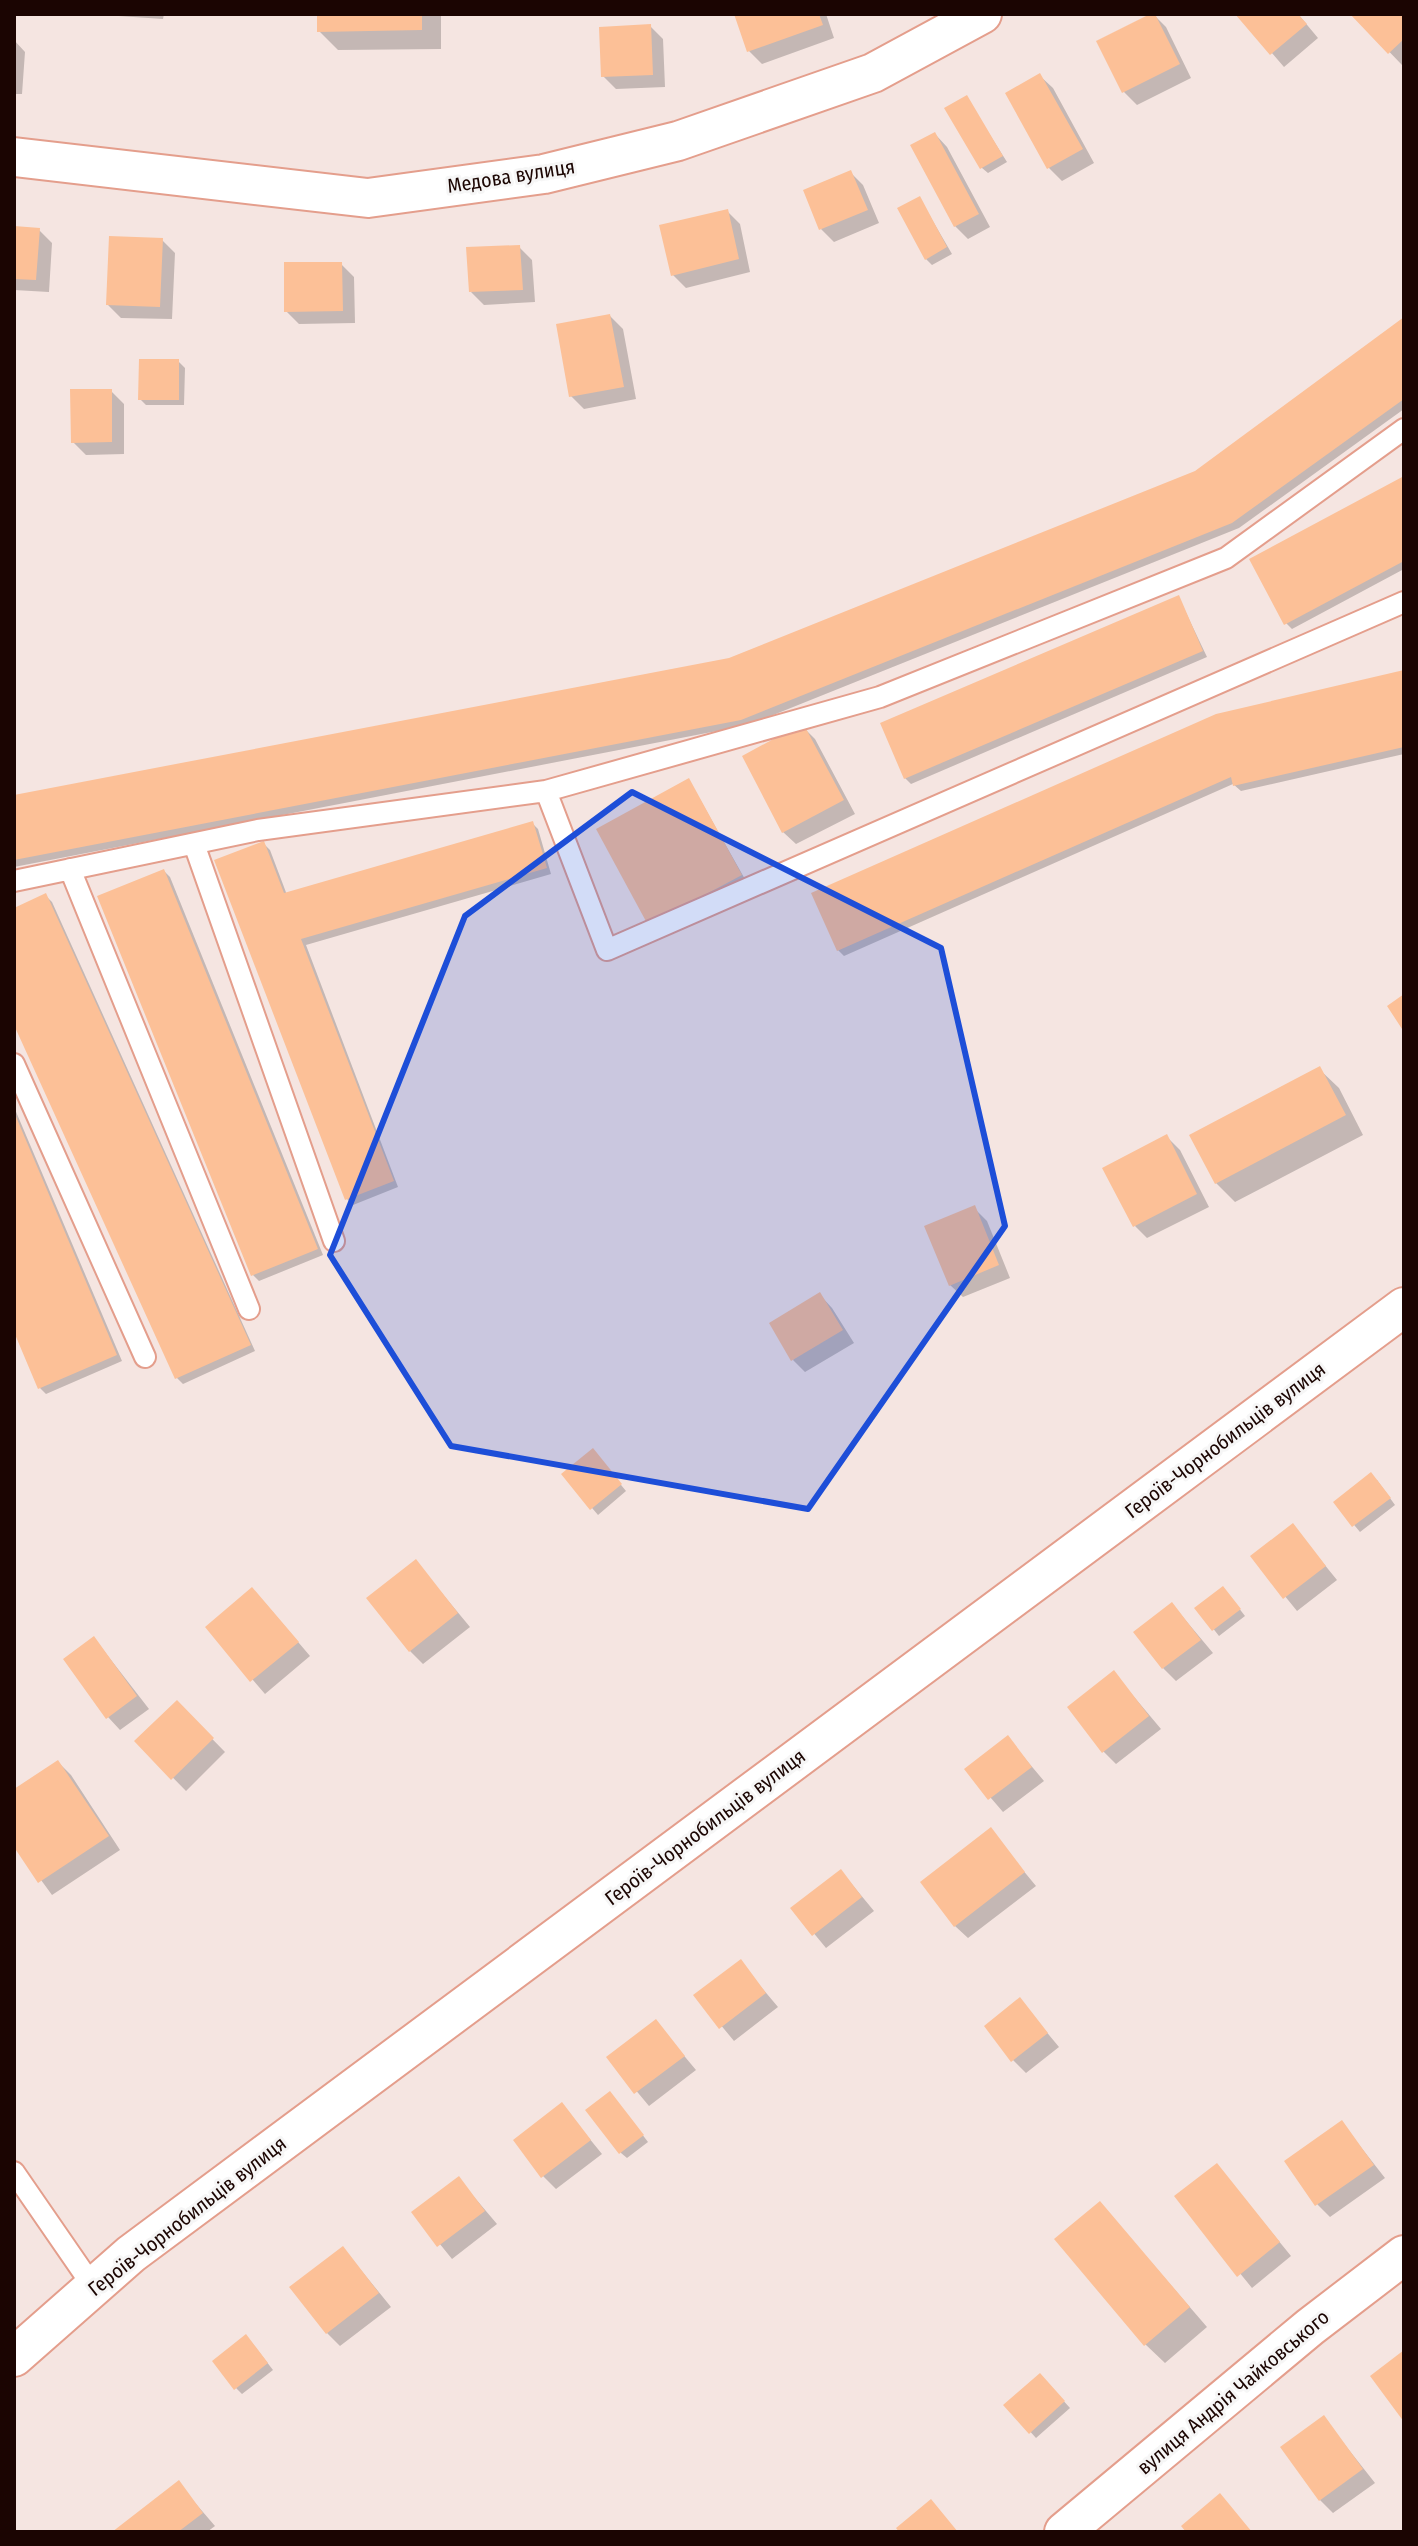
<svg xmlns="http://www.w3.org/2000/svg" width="1418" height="2546" font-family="'Fira Sans Condensed',sans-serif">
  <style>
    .shadow { fill: #0003 }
    .building { fill: #fcc097 }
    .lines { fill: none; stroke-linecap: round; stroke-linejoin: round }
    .lane-casing { stroke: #e49e8c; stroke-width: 24 }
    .street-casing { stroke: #e49e8c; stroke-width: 42 }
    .lane { stroke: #fff; stroke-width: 20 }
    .street { stroke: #fff; stroke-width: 38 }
    .marked { fill: #1d4ed8; fill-opacity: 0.2; stroke: #1d4ed8; stroke-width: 6; stroke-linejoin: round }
    .labels { text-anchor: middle; stroke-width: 6; stroke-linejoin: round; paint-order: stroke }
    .street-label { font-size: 20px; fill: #1b0502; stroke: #f6f6f6 }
  </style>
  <rect width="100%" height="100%" fill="#f5e5e1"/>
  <!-- shadow -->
  <path class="shadow" d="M89,14H164L163,19Z
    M319,14H441V49L338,50L319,31Z
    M736,14H826L834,38L762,64L749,51Z
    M1153,14L1166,27L1191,78L1137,105L1124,92L1099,42Z
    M1238,14H1298L1318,38L1284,67Z
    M1353,14H1404V63L1402,65Z
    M650,26L663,39L665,87L616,89L603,76Z
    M14,40L25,52L22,94H14Z
    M1040,76L1053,88L1094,163L1062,181L1049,168L1007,94Z
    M966,97L1007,162L988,173L982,168Z
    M935,134L947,147L990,227L968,239L955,226Z
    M850,172L863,185L879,223L834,242L821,229Z
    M920,199L952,254L932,265L926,259Z
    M727,211L740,224L750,272L686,288L673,275Z
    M14,228L39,230L52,243L49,292L14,290Z
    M162,240L175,253L172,319L121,318L108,305Z
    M519,247L532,260L535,302L484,305L471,292Z
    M341,264L354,277L355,323L299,324L286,311Z
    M610,316L623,329L636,399L584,409L571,396Z
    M1404,321V409L1239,528L748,725L14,867V797L730,660L1196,473Z
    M178,361L185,368L184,405H146L140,399Z
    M111,391L124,404V454L86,455L73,442Z
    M1404,479V569L1292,629L1286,623Z
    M1179,598L1207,657L911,784L905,778Z
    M1404,672V754L1241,791L1233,784L844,956L838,950Z
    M802,726L815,739L855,814L796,844L783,832Z
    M689,780L746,881L656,930Z
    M532,823L538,829L551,874L306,945L398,1187L353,1205L347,1199L264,844L270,850L287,895Z
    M164,871L170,877L323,1255L259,1281L253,1275Z
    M46,896L52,902L255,1351L183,1384L177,1378L14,1020V910Z
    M1319,1069L1339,1088L1363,1135L1235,1202L1216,1183Z
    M14,1107L122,1361L46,1394L40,1388L14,1327Z
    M1167,1137L1180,1150L1209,1207L1147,1238L1135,1226Z
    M974,1208L987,1221L1010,1278L963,1297L950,1285Z
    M820,1295L832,1308L854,1343L805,1372L793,1360Z
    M598,1457L626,1491L598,1515L564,1475Z
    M1377,1480L1395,1505L1360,1532L1335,1502Z
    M1293,1526L1337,1580L1297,1611L1253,1557Z
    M416,1562L470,1627L423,1664L410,1651Z
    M1228,1594L1245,1616L1219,1636L1197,1608Z
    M265,1603L310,1656L265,1694L208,1628Z
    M1172,1604L1213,1653L1176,1681L1163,1668Z
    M94,1638L149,1709L120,1730L108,1717Z
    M1114,1673L1161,1729L1116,1764L1103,1751Z
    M177,1703L225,1752L186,1791L137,1741Z
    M1007,1737L1044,1781L1003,1812L966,1769Z
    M58,1762L71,1775L120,1850L52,1895L14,1843V1791Z
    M990,1830L1036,1886L968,1938L955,1926Z
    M841,1871L874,1911L826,1948L793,1908Z
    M740,1962L778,2007L734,2041L696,1995Z
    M1020,2000L1059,2047L1026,2073L1013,2060Z
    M655,2021L696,2070L649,2106L609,2058Z
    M616,2100L648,2142L627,2158L621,2153Z
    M562,2105L602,2154L556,2189L543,2176Z
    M1342,2123L1385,2178L1330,2217L1317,2204Z
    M1217,2165L1291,2256L1252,2288L1177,2196Z
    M458,2178L497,2224L452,2259L414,2212Z
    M1100,2203L1207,2327L1165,2363L1145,2344Z
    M343,2248L391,2307L340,2346L327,2333Z
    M252,2343L273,2370L242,2394L236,2388Z
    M1040,2375L1070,2408L1036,2438L1006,2405Z
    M1323,2417L1375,2483L1333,2513L1320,2500Z
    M178,2483L215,2526L207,2532H115Z"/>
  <!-- building -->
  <path class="building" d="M317,14H422V30L317,32Z
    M734,14H819L823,25L747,52Z
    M1150,14H1155L1180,64L1122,93L1096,41Z
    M1235,14H1298L1307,24L1270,55Z
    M1350,14H1404V39L1388,54Z
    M651,24L653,75L601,77L599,27Z
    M1040,73L1083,149L1047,169L1005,93Z
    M967,95L1003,156L980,169L944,108Z
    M935,132L979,214L954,227L910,145Z
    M851,170L868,210L819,230L803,190Z
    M920,196L947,247L925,260L897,208Z
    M728,209L739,259L671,276L659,225Z
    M14,226L40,228L36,280L14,279Z
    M109,236L163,238L160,307L106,305Z
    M520,245L523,290L469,292L466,247Z
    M284,262H342L343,311L284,312Z
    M610,314L624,387L569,397L556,324Z
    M1404,317V399L1232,523L741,720L14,860V795L729,658L1195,471Z
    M139,359H179V400H138Z
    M70,389H112V442L71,443Z
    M1404,476V561L1284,625L1249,559Z
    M1179,595L1203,651L904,779L880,723Z
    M1404,670V747L1233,786L1231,777L837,951L811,893L1216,714Z
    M803,723L844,800L782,833L742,756Z
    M689,778L742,875L648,925L596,829Z
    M533,821L547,868L301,939L394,1181L345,1200L214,860L264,841L284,893Z
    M164,869L318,1249L251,1276L97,896Z
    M46,893L251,1345L175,1379L14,1025V908Z
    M1404,994V1032L1387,1006Z
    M1320,1066L1346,1115L1215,1184L1189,1135Z
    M14,1112L117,1355L38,1389L14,1332Z
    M1167,1134L1197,1194L1133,1227L1102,1168Z
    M975,1205L999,1265L949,1286L924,1226Z
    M820,1292L843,1330L791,1361L769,1323Z
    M593,1448L622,1484L590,1510L561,1474Z
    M1371,1472L1391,1498L1352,1527L1333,1502Z
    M1293,1523L1326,1566L1283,1599L1250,1556Z
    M416,1559L458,1613L409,1652L366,1598Z
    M1223,1586L1241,1609L1212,1631L1194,1608Z
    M252,1587L299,1642L250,1682L205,1627Z
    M1172,1602L1201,1640L1162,1669L1133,1632Z
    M94,1636L137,1696L106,1719L63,1659Z
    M1114,1670L1149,1716L1102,1753L1067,1707Z
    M177,1700L214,1738L171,1780L134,1741Z
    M1008,1735L1032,1767L988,1800L964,1769Z
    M58,1760L109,1836L38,1883L14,1847V1789Z
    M991,1827L1025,1872L954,1927L920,1882Z
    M841,1869L862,1897L812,1936L790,1908Z
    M741,1959L766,1993L719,2029L693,1995Z
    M1020,1997L1048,2033L1011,2062L984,2026Z
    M656,2019L685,2056L634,2094L606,2057Z
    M610,2091L644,2135L619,2154L585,2110Z
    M562,2102L591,2140L541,2178L513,2140Z
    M1342,2120L1374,2165L1315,2206L1284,2161Z
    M1217,2163L1280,2242L1237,2277L1174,2196Z
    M459,2176L485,2211L437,2247L411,2212Z
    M1100,2201L1190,2307L1144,2346L1054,2239Z
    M343,2246L379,2293L326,2334L289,2287Z
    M246,2334L268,2363L234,2390L212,2361Z
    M1404,2350V2422L1370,2376Z
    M1040,2373L1065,2401L1029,2434L1003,2405Z
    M1324,2415L1363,2469L1319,2501L1280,2447Z
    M179,2480L203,2513L178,2532H112Z
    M1220,2493L1252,2532H1186L1181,2526Z
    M931,2499L958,2532H899L896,2528Z"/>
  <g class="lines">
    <defs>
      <path id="lane" d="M546,791L880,697L1226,558L1404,429
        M194,844L334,1241
        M70,869L249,1309
        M14,881L258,830L546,791L607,950L1404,602
        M14,1064L145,1357
        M14,2172L94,2288"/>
      <path id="street" d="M14,157L368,198L544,174L678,141L873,73L982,14
        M14,2357L131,2254L1404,1307
        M1064,2532L1310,2327L1404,2255"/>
    </defs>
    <!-- lane casing -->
    <use href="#lane" class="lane-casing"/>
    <!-- street casing -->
    <use href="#street" class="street-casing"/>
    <!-- lane -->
    <use href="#lane" class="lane"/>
    <!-- street -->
    <use href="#street" class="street"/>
  </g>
  <!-- marked area -->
  <path class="marked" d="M632,792L941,948L1005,1226L808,1509L451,1446L330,1255L465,916Z"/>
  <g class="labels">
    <!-- street labels -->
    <g class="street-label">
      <text transform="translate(511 176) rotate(-9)" y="7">Медова вулиця</text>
      <text transform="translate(1225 1440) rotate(-37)" y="7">Героїв-Чорнобильців вулиця</text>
      <text transform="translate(705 1827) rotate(-37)" y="7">Героїв-Чорнобильців вулиця</text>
      <text transform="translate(187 2216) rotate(-38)" y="7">Героїв-Чорнобильців вулиця</text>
      <text transform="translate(1233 2392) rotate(-40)" y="7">вулиця Андрія Чайковського</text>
    </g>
  </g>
  <!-- border -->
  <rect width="1418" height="2546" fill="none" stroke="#1b0502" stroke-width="32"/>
</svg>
